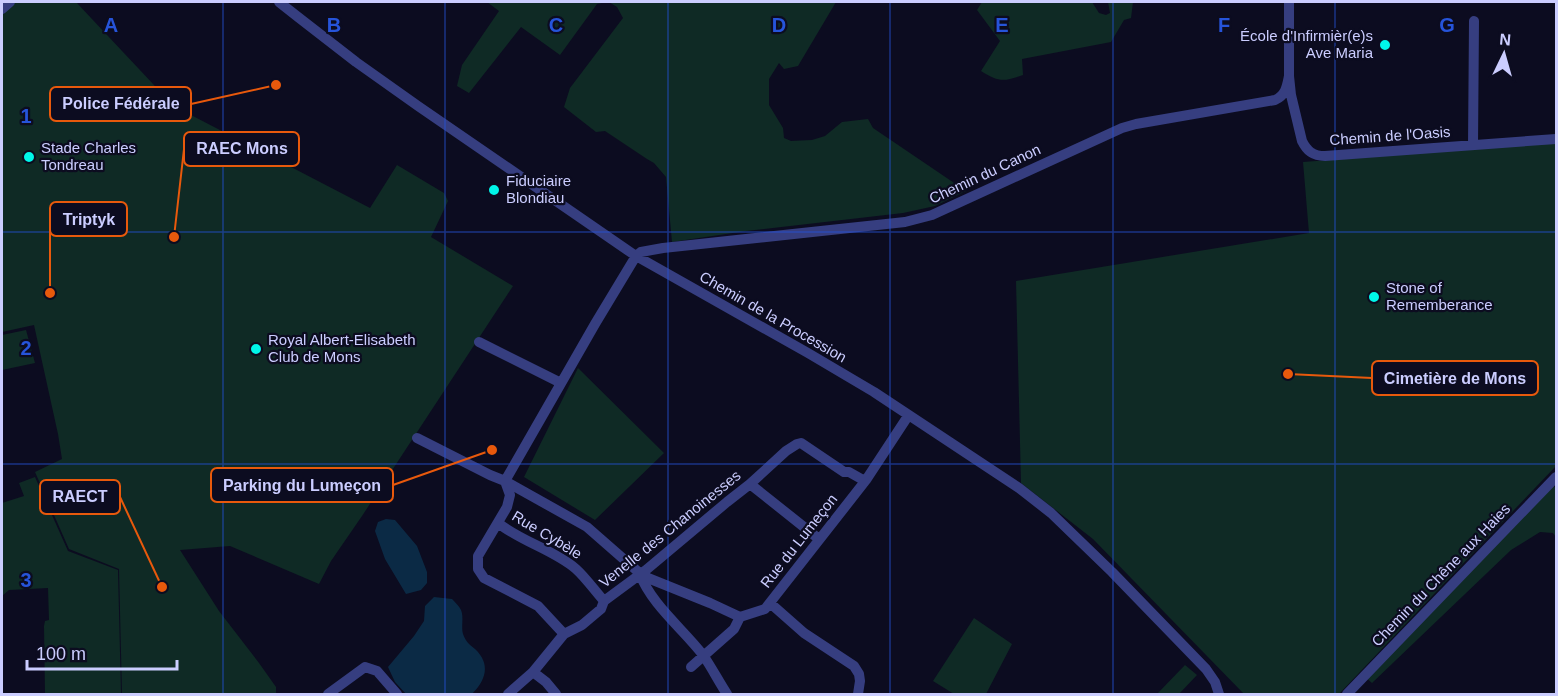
<svg xmlns="http://www.w3.org/2000/svg" width="1558" height="696" font-family="Helvetica,sans-serif">
  <style>
    .green { fill: #0f2a25 }
    .water { fill: #0b2a45 }
    .lines { fill: none; stroke-linecap: round; stroke-linejoin: round }
    .minor { stroke: #363e80; stroke-width: 10 }
    .grid { fill: none; stroke: #2654da; stroke-width: 1.5; stroke-opacity: 0.55 }
    .poi-dot { fill: #00f6e9; stroke: #0c0c20; stroke-width: 2 }
    .labels { text-anchor: middle; stroke-width: 4.5; stroke-linejoin: round; paint-order: stroke }
    .poi-label { font-size: 15px; fill: #cbcdff; stroke: #0c0c20; text-anchor: start }
    .street-label { font-size: 15px; fill: #cbcdff; stroke: #0c0c20 }
    .grid-label { font-size: 20px; text-anchor: middle; font-weight: bold; fill: #2654da; stroke: #0c0c20; stroke-width: 4.5; stroke-linejoin: round; paint-order: stroke }
    .leader { fill: none; stroke: #e8590c; stroke-width: 2 }
    .callout-dot { fill: #e8590c; stroke: #0c0c20; stroke-width: 2 }
    .callout { fill: #0c0c20; stroke: #e8590c; stroke-width: 2 }
    .callout-label { font-size: 16px; text-anchor: middle; font-weight: bold; fill: #cbcdff }
  </style>
  <rect width="100%" height="100%" fill="#0c0c20"/>
  <!-- green -->
  <path class="green" d="M10,2H76L154,85L164,101L370,208L397,165L444,193L448,201L431,237L513,286L362,516L331,561L319,584L230,546L180,550L219,611L259,663L276,687V694H122L119,569L69,549L35,472L62,459L58,434L34,325L2,332V9Z
    M487,2H607L597,4L560,55L521,27L469,93L457,86L462,65L499,11Z
    M609,2H836L798,66L784,69L779,63L769,79V105L783,128L784,138L791,141L812,140L825,136L842,122L868,119L873,128L966,191L935,206L903,213L746,231L672,242L666,177L654,163L647,159L605,131L596,132L564,107L570,88L623,18L617,7Z
    M982,2H1092L1099,13L1106,15L1110,13L1108,2H1133L1131,18L1124,20L1111,42L1022,59L1023,75C1003,82 999,82 981,71L1000,41L977,10Z
    M1556,139V466L1493,532L1339,694H1244L1093,539L1021,483L1016,281L1309,233L1303,162L1515,146Z
    M26,330L35,363L2,370V335Z
    M578,368L664,453L595,520L524,477Z
    M35,477L68,551L118,570L121,694H45L44,626L45,621L49,620L48,588L9,590L2,596V503L24,496L19,483Z
    M1551,482L1556,489V537L1553,533L1540,532L1511,550L1372,683L1364,676Z
    M974,618L1012,644L986,694H954L933,681Z
    M1185,665L1197,675L1179,694H1157Z"/>
  <!-- water -->
  <path class="water" d="M386,519L395,520L417,546L427,572V583L421,590L406,594L385,559L375,531L378,522Z
    M434,597L452,599C455,602 459,606 461,610C464,617 461,627 463,634C466,642 469,644 475,649C491,664 486,680 472,694H406L395,682L388,667L414,636L424,621L425,606Z"/>
  <g class="lines">
    <!-- minor -->
    <path class="minor" d="M279,2L298,17L356,62L418,106L636,256L808,353L874,392L1019,488L1051,513L1112,572L1206,669L1215,682L1219,694
      M1289,2V76L1291,95L1302,141C1307,151 1313,156 1325,156L1556,139
      M2,9L10,2
      M1473,145L1474,21
      M479,342L561,383
      M908,416L866,480L765,609L740,617L710,603L643,576L587,527L505,481L595,324L636,256L641,252L663,248L905,222L932,215L1122,128L1136,124L1275,100C1286,95 1287,86 1289,76
      M417,438L490,475L505,481L510,495L507,507L478,556V569L484,578L538,606L564,634
      M750,484L819,539
      M498,523C522,542 554,550 576,569C586,578 595,591 604,601
      M640,574C651,604 684,630 703,655C712,668 719,682 727,694
      M770,603L804,633L854,666L859,674L860,681L858,694
      M691,667L734,629L740,617
      M533,672L546,682L556,694
      M328,694L365,667L377,671L397,694
      M508,694L533,672L564,634L582,625L601,609L604,601L646,570L727,502L750,484L786,451L797,444L801,443L844,472H849L865,481
      M1347,694L1556,477"/>
  </g>
  <!-- grid -->
  <path class="grid" d="M223,2V694M445,2V694M668,2V694M890,2V694M1113,2V694M1335,2V694M2,232H1556M2,464H1556"/>
  <!-- markers -->
  <g class="poi-dot">
    <circle cx="1385" cy="45" r="6"/>
    <circle cx="29" cy="157" r="6"/>
    <circle cx="494" cy="190" r="6"/>
    <circle cx="1374" cy="297" r="6"/>
    <circle cx="256" cy="349" r="6"/>
  </g>
  <g class="labels">
    <!-- poi labels -->
    <g class="poi-label">
      <text x="1373" y="41" text-anchor="end">École d'Infirmièr(e)s<tspan x="1373" dy="17">Ave Maria</tspan></text>
      <text x="41" y="153">Stade Charles<tspan x="41" dy="17">Tondreau</tspan></text>
      <text x="506" y="186">Fiduciaire<tspan x="506" dy="17">Blondiau</tspan></text>
      <text x="1386" y="293">Stone of<tspan x="1386" dy="17">Rememberance</tspan></text>
      <text x="268" y="345">Royal Albert-Elisabeth<tspan x="268" dy="17">Club de Mons</tspan></text>
    </g>
    <!-- street labels -->
    <g class="street-label">
      <text transform="translate(1390 136) rotate(-4)" y="5">Chemin de l'Oasis</text>
      <text transform="translate(985 174) rotate(-25)" y="5">Chemin du Canon</text>
      <text transform="translate(773 317) rotate(30)" y="5">Chemin de la Procession</text>
      <text transform="translate(670 529) rotate(-39)" y="5">Venelle des Chanoinesses</text>
      <text transform="translate(547 535) rotate(31)" y="5">Rue Cybèle</text>
      <text transform="translate(799 541) rotate(-52)" y="5">Rue du Lumeçon</text>
      <text transform="translate(1441 575) rotate(-46)" y="5">Chemin du Chêne aux Haies</text>
    </g>
  </g>
  <g class="grid-label">
    <text x="111" y="32">A</text>
    <text x="334" y="32">B</text>
    <text x="556" y="32">C</text>
    <text x="779" y="32">D</text>
    <text x="1002" y="32">E</text>
    <text x="1224" y="32">F</text>
    <text x="1447" y="32">G</text>
    <text x="26" y="123">1</text>
    <text x="26" y="355">2</text>
    <text x="26" y="587">3</text>
  </g>
  <!-- callouts -->
  <path class="leader" d="M276 85L191 104M174 237L184 149M50 293L50 219M1288 374L1372 378M492 450L393 485M162 587L120 497"/>
  <g class="callout-dot">
    <circle cx="276" cy="85" r="6"/>
    <circle cx="174" cy="237" r="6"/>
    <circle cx="50" cy="293" r="6"/>
    <circle cx="1288" cy="374" r="6"/>
    <circle cx="492" cy="450" r="6"/>
    <circle cx="162" cy="587" r="6"/>
  </g>
  <g class="callout">
    <rect x="50" y="87" width="141" height="34" rx="6"/>
    <rect x="184" y="132" width="115" height="34" rx="6"/>
    <rect x="50" y="202" width="77" height="34" rx="6"/>
    <rect x="1372" y="361" width="166" height="34" rx="6"/>
    <rect x="211" y="468" width="182" height="34" rx="6"/>
    <rect x="40" y="480" width="80" height="34" rx="6"/>
  </g>
  <g class="callout-label">
    <text x="121" y="109">Police Fédérale</text>
    <text x="242" y="154">RAEC Mons</text>
    <text x="89" y="225">Triptyk</text>
    <text x="1455" y="384">Cimetière de Mons</text>
    <text x="302" y="491">Parking du Lumeçon</text>
    <text x="80" y="502">RAECT</text>
  </g>
  <!-- border -->
  <rect width="1558" height="696" fill="none" stroke="#cbcdff" stroke-width="6"/>
  <!-- north arrow -->
  <g transform="translate(1504 54) rotate(5)" stroke="#0c0c20" stroke-width="4.5" paint-order="stroke">
  <path d="M0-4.5L10 22L0 15L-10 22Z" fill="#cbcdff"/>
  <text y="-9" font-size="16" font-weight="bold" text-anchor="middle" fill="#cbcdff">N</text>
  </g>
  <!-- scale -->
  <path d="M27 660v9h150v-9" fill="none" stroke="#cbcdff" stroke-width="3"/>
  <text x="36" y="660" font-size="18" fill="#cbcdff" stroke="#0c0c20" stroke-width="4.5" paint-order="stroke">100 m</text>
</svg>
